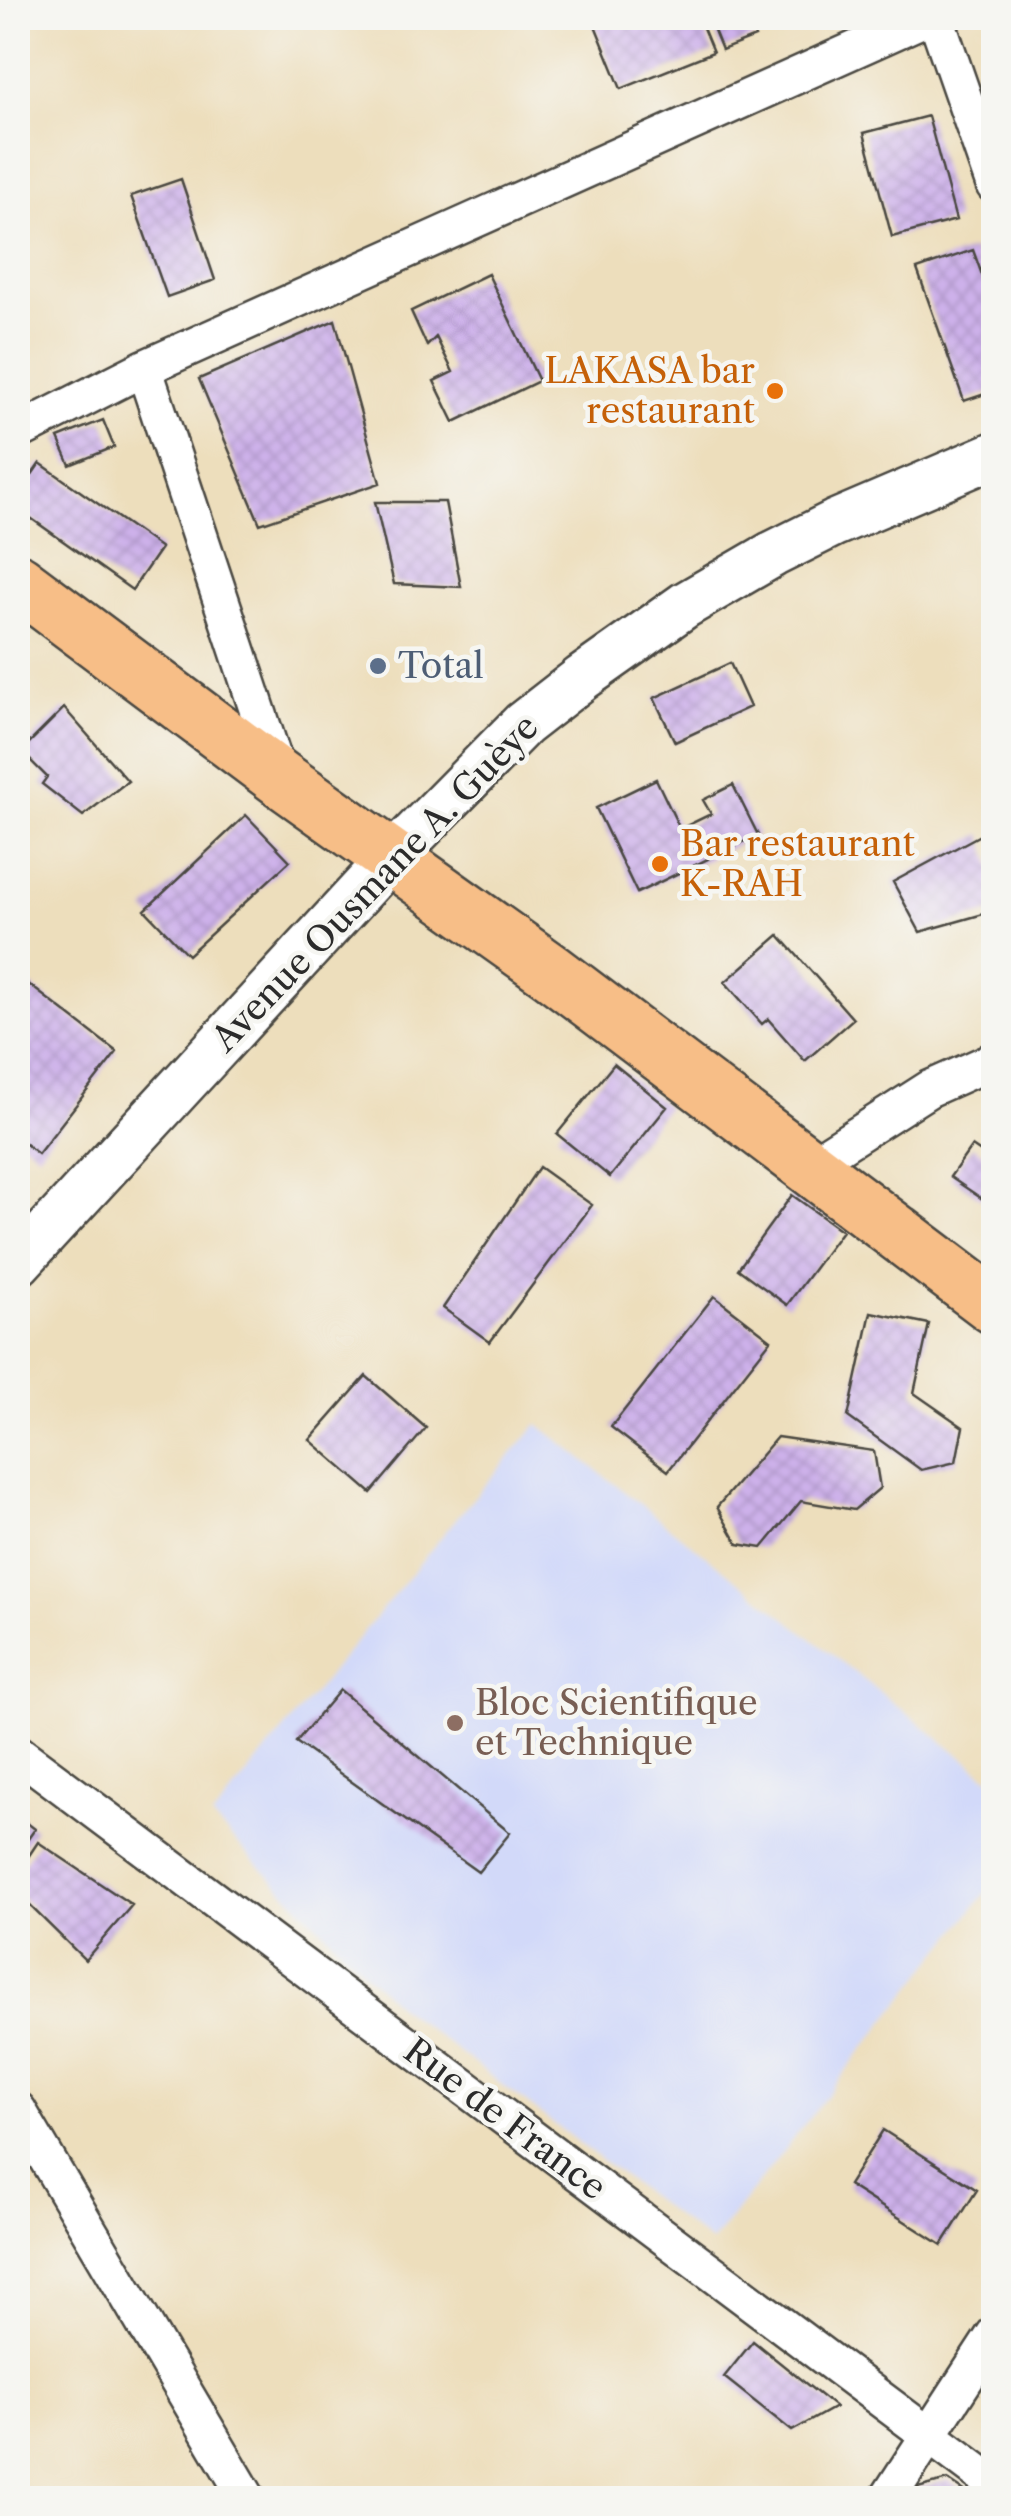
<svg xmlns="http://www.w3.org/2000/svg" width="1011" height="2516" font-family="'Libre Caslon Text',serif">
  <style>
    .built { fill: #d2d9f9 }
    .building { fill: url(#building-cross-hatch) }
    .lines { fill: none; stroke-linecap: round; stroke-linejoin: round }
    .minor-casing { stroke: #484641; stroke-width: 40 }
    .tertiary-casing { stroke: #484641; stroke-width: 50 }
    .primary-casing { stroke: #484641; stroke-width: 60 }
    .minor { stroke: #fff; stroke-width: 35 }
    .tertiary { stroke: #fff; stroke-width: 45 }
    .primary { stroke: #f7be87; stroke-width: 55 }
    .food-dot { fill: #e8710a; stroke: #f6f6f2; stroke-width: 4 }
    .service-dot { fill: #5c6f8a; stroke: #f6f6f2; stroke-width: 4 }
    .education-dot { fill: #8d6e63; stroke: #f6f6f2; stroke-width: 4 }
    .labels { text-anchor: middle; stroke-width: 9; stroke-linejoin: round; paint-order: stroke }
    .food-label { font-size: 35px; fill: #c56008; stroke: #f6f6f2; text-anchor: end }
    .service-label { font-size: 35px; fill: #4e5e75; stroke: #f6f6f2; text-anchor: start }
    .street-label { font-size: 35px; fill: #2b2b2b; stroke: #f6f6f2 }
    .education-label { font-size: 35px; fill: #785e54; stroke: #f6f6f2; text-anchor: start }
  </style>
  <defs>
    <pattern id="building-cross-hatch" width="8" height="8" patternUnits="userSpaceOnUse" patternTransform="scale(2.5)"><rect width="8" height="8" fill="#cdb1ea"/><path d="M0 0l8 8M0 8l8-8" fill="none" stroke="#b098c9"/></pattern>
  </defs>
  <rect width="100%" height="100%" fill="#f6f6f2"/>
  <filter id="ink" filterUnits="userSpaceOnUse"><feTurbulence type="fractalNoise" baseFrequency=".01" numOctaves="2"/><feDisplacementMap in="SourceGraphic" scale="20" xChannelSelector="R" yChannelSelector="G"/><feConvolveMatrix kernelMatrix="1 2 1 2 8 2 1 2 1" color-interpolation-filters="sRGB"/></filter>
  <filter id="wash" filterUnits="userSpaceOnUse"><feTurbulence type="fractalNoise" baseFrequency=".0048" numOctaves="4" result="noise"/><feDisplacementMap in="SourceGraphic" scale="40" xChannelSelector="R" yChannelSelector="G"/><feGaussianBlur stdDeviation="2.25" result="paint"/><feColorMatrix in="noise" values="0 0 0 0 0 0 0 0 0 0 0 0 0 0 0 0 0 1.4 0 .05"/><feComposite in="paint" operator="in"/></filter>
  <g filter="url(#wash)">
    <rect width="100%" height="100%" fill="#eddebc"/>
    <!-- built -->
    <path class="built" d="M538,1424L993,1781V1884L711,2243L398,2006L212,1818L460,1514Z"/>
    <g id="blocks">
      <!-- building -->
      <path class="building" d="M592,18H699L713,52L621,89Z
        M709,18H747L755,37L722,50Z
        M928,116L956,220L892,237L864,133Z
        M181,179L215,280L167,297L131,196Z
        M973,250L994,308V391L964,401L917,269Z
        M488,274L539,381L454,422L434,381L453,372L436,337L427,346L411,311Z
        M335,320L380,483L260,524L199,379Z
        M103,420L114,447L70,465L58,438Z
        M40,463L161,548L132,590L18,509V495Z
        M375,502H445L461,587L394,584Z
        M730,663L750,707L675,742L654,698Z
        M64,708L128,781L83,816L42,784L47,777L21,751Z
        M656,779L680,829L711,814L703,800L733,785L758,835L637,893L596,808Z
        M246,815L290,861L188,955L145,910Z
        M982,834L994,873V911L920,932L893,882Z
        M779,935L853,1019L805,1061L768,1019L762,1024L725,982Z
        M18,976L117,1052L38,1154L18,1138Z
        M614,1064L667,1107L610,1177L557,1134Z
        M972,1146L994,1161V1207L950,1177Z
        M539,1167L592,1205L490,1342L443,1308Z
        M792,1195L842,1231L787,1305L738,1269Z
        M714,1296L771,1340L668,1471L611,1427Z
        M871,1312L929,1324L914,1393L963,1427L956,1462L921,1470L848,1417Z
        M366,1376L426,1428L371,1493L310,1440Z
        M777,1437L874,1451L880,1488L854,1510L801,1501L762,1548L738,1544L717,1507Z
        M340,1690L510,1833L478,1872L296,1742Z
        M18,1816L35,1829L18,1853Z
        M38,1842L132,1905L85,1960L18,1894V1872Z
        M883,2130L977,2190L942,2245L848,2185Z
        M753,2341L835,2407L792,2431L724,2377Z
        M948,2480L975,2498H901L906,2491Z"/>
    </g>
  </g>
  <g filter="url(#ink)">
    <use href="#blocks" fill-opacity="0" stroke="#484641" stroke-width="2.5"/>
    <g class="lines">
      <defs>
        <path id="minor" d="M936,18L994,185
          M144,368L280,778
          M18,432L144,368L925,18
          M807,1167L929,1089L994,1060
          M18,1753L994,2484
          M18,2110L247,2498
          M888,2498L994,2335"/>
        <path id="tertiary" d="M18,1263L392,857L523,724L582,678L685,605L773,554L835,523L994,455"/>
        <path id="primary" d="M18,582L281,779L552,972L994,1306"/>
      </defs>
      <!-- minor casing -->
      <use href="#minor" class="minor-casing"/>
      <!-- tertiary casing -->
      <use href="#tertiary" class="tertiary-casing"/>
      <!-- primary casing -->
      <use href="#primary" class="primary-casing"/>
      <!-- minor -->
      <use href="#minor" class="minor"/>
      <!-- tertiary -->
      <use href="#tertiary" class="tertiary"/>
      <!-- primary -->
      <use href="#primary" class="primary"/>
    </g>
  </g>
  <!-- markers -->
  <g class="food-dot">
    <circle cx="775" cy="391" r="10"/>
    <circle cx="660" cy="864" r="10"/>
  </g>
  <circle class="service-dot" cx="378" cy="666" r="10"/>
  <circle class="education-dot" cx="455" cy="1723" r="10"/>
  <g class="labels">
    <!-- food labels -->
    <g class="food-label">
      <text x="755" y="383">LAKASA bar<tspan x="755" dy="40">restaurant</tspan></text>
      <text x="680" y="856" text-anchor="start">Bar restaurant<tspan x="680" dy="40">K-RAH</tspan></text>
    </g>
    <!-- service labels -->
    <g class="service-label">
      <text x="398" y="678">Total</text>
    </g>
    <!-- street labels -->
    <g class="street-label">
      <text transform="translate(375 883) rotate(-46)" y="12">Avenue Ousmane A. Guèye</text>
      <text transform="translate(505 2119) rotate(37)" y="12">Rue de France</text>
    </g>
    <!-- education labels -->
    <g class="education-label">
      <text x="475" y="1715">Bloc Scientifique<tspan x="475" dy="40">et Technique</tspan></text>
    </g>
  </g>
  <!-- margin -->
  <rect width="1011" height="2516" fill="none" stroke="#f6f6f2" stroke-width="60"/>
</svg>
